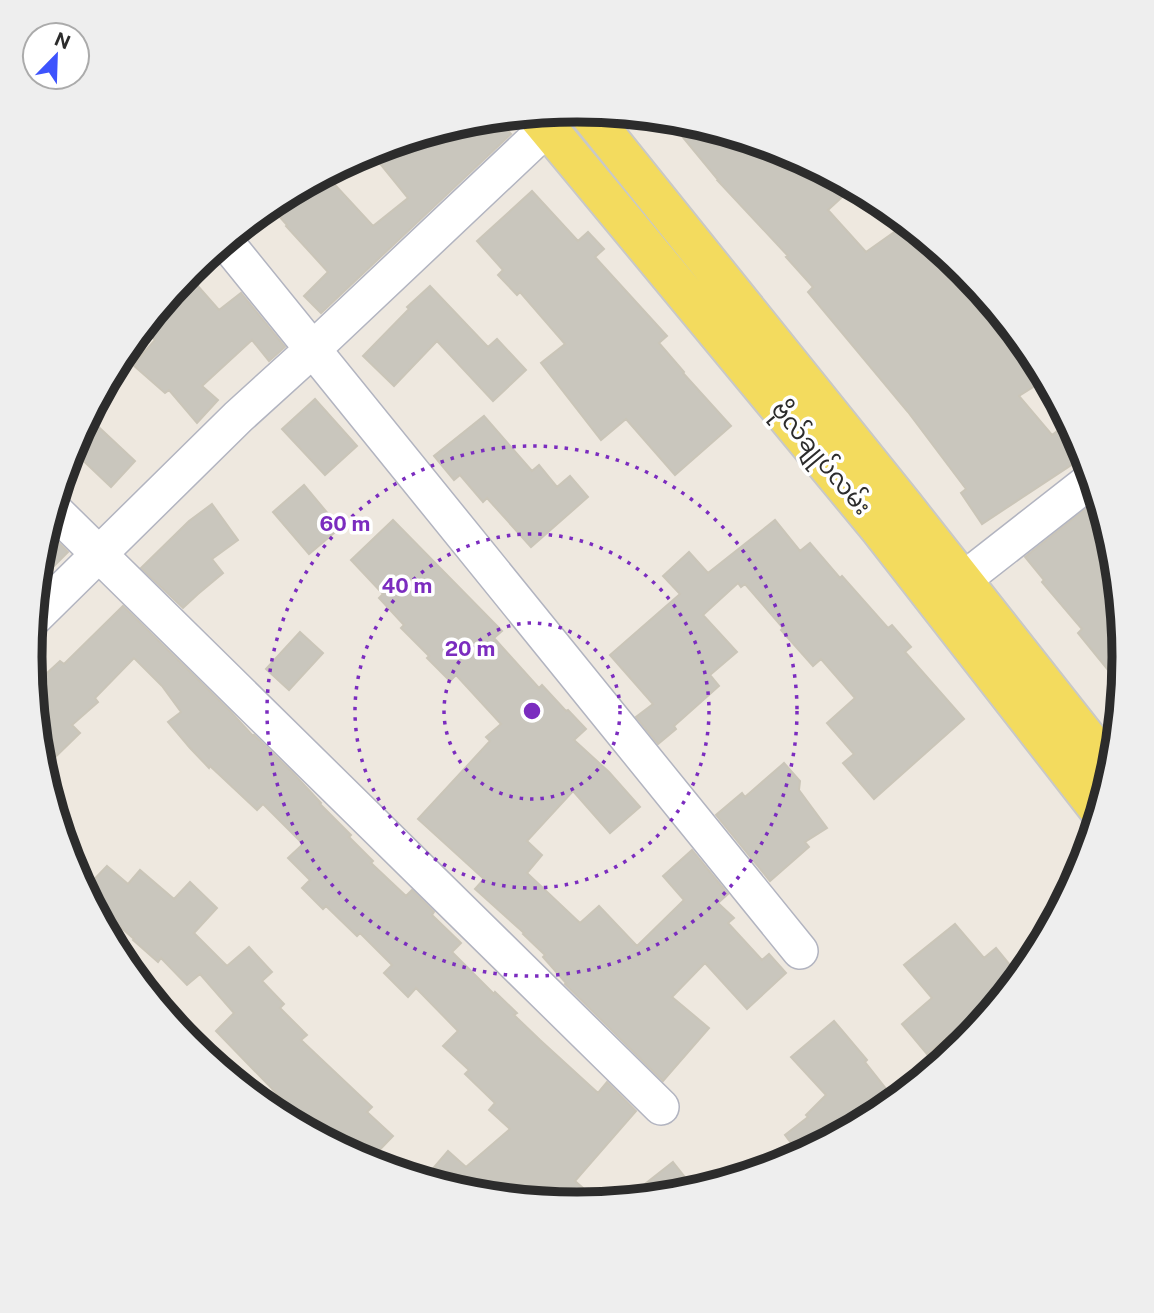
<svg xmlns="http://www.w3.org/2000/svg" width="1154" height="1313" font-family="'Public Sans','Noto Sans Myanmar',sans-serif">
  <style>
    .building { fill: #c9c6bd; stroke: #cac5b8; stroke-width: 2 }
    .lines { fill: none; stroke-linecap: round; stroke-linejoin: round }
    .minor-casing { stroke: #b2b4c0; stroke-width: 38 }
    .primary-casing { stroke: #c8c8c8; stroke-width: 42 }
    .minor { stroke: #fff; stroke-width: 35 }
    .primary { stroke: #f3db5e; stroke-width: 38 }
    .ring { fill: none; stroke: #7b2cbf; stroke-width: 3.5; stroke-dasharray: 3.5 7 }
    .labels { text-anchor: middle; stroke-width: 7; stroke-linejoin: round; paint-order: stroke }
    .street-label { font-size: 24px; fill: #2c2c2c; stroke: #fff }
    .rim { fill: none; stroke: #2c2c2c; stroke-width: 9 }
    .centre { fill: #7b2cbf; stroke: #fff; stroke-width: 3.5 }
    .ring-label { font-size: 21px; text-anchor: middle; font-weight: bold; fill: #7b2cbf; stroke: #fff; stroke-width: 7; stroke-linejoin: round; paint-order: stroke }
  </style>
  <rect width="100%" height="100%" fill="#eee8df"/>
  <!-- building -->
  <path class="building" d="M497,117L511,134L321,313L304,296L328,272L286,226L287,225L269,205L325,174L373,226L408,198L369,150L471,120Z
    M667,118L684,120L787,151L853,187L828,210L866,252L907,223L964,270L1032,352L1046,379L1019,396L1052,435L1069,422L1083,447L1085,456L982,524L961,493L966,489L908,412L808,292L813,287L786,257L788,256L718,181H719Z
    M532,191L578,241L588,232L604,249L595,257L667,336L659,343L684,372L683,373L731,426L675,475L626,419L601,440L541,363L565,344L520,292L517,295L498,275L503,270L477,241Z
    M197,285L219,310L241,293L285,347L269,361L252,340L202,386L218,400L197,423L169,390L165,393L133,365L155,340L143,327L164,301L171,309Z
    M430,286L488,347L497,339L526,370L493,401L437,341L394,386L363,356L409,309L407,307Z
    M315,399L357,446L325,475L282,429Z
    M484,416L532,471L539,465L557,487L570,476L588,497L531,547L487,498L483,502L460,475L454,480L434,456Z
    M88,417L135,461L111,487L71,449Z
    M304,485L340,528L309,554L273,512Z
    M1098,499L1114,550L1124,656L1121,686L1078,633L1082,629L1042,582L1044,580L1025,557Z
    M212,504L238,540L212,559L223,573L198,594L183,608L141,568L189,521Z
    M393,520L502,631L494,638L539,688L542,685L566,711L568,710L586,729L574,740L609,772L640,807L610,833L573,791L527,841L542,855L527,873L580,923L599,906L637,946L684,900L663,876L692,850L728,894L718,903L734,918L728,923L762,960L769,954L786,973L747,1009L705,963L672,997L709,1028L663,1081L565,984L566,983L543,957L545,955L523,934L524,933L475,889L484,879L418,819L490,741L486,737L501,724L456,675L450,681L427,658L429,656L401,628L404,625L379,598L383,594L351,560Z
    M775,520L800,551L810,543L840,578L842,576L888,628L892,625L911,647L905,652L964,719L874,799L843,763L854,754L827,723L855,698L821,659L813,666L781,630L783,628L745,584L741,587L738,583L703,615L737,652L710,675L719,686L674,726L676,729L658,744L636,717L653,704L610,655L680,594L663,576L689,552L708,573Z
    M46,530L68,552L37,583L40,549Z
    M123,606L231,712L253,736L254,735L293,773L321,803L320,804L351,835L349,837L373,861L371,863L406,896L412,890L434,912L432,915L461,943L452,952L494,994L495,992L517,1013L514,1015L540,1040L598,1093L607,1082L636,1111L575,1181L599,1202L577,1204L470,1193L424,1179L448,1151L466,1167L510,1129L489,1110L495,1103L465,1074L469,1070L443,1046L458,1031L416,988L408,997L384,973L392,965L360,933L357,936L326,906L323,909L302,888L310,880L288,858L303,844L263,804L257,810L210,766L209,768L190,748L168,722L181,712L162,686L134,658L95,698L98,702L72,725L80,733L42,770L40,763L33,686L60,661L64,664Z
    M300,632L323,653L289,690L266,669Z
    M784,763L800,781L799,790L827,828L805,842L809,847L770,881L716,815L742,793L745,797Z
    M107,866L128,884L140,870L174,899L190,882L217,908L194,933L227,966L249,947L272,972L262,981L284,1004L280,1008L307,1035L301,1040L372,1107L367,1112L393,1136L368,1162L316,1134L216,1031L234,1013L200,974L187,985L161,958L158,962L133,940L134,939L103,912L107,908L85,889Z
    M955,924L984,958L996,948L1019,976L986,1016L981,1009L927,1054L902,1024L932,998L904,965Z
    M834,1021L867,1060L865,1062L895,1100L881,1112L800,1155L785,1135L808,1117L806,1115L826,1095L791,1057Z
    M673,1162L695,1190L683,1193L626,1199Z"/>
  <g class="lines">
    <defs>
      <path id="minor" d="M225,241L800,951
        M53,509L661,1107
        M963,580L1092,479
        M34,618L238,417L313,349L546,129"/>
      <path id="primary" d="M586,110L904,506L1112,770
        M535,113L879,528L1099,810"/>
    </defs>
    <!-- minor casing -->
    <use href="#minor" class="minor-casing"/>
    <!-- primary casing -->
    <use href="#primary" class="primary-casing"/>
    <!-- minor -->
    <use href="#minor" class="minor"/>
    <!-- primary -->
    <use href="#primary" class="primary"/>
  </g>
  <!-- distance rings -->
  <g class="ring">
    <circle cx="532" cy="711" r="88"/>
    <circle cx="532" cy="711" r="177"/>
    <circle cx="532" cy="711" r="265"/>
  </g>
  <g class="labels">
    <!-- street labels -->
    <g class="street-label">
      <text transform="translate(821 458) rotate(50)" y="8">ဗိုလ်ချုပ်လမ်း</text>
    </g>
  </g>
  <!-- crop -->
  <path d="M0 0H1154V1313H0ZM42 657a535 535 0 1 1 1070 0a535 535 0 1 1-1070 0Z" fill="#eee" fill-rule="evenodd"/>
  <path class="rim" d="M42 657a535 535 0 1 1 1070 0a535 535 0 1 1-1070 0Z"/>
  <circle cx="532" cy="711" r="10" class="centre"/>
  <g class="ring-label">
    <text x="345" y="531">60 m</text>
    <text x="407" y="593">40 m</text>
    <text x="470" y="656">20 m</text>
  </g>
  <!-- north arrow -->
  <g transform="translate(56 56) rotate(23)"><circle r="33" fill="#ffffff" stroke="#ababab" stroke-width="2"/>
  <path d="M0-5L12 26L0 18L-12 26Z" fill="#3d53fd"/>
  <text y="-10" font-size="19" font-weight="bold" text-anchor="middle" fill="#2c2c2c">N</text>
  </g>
</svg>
